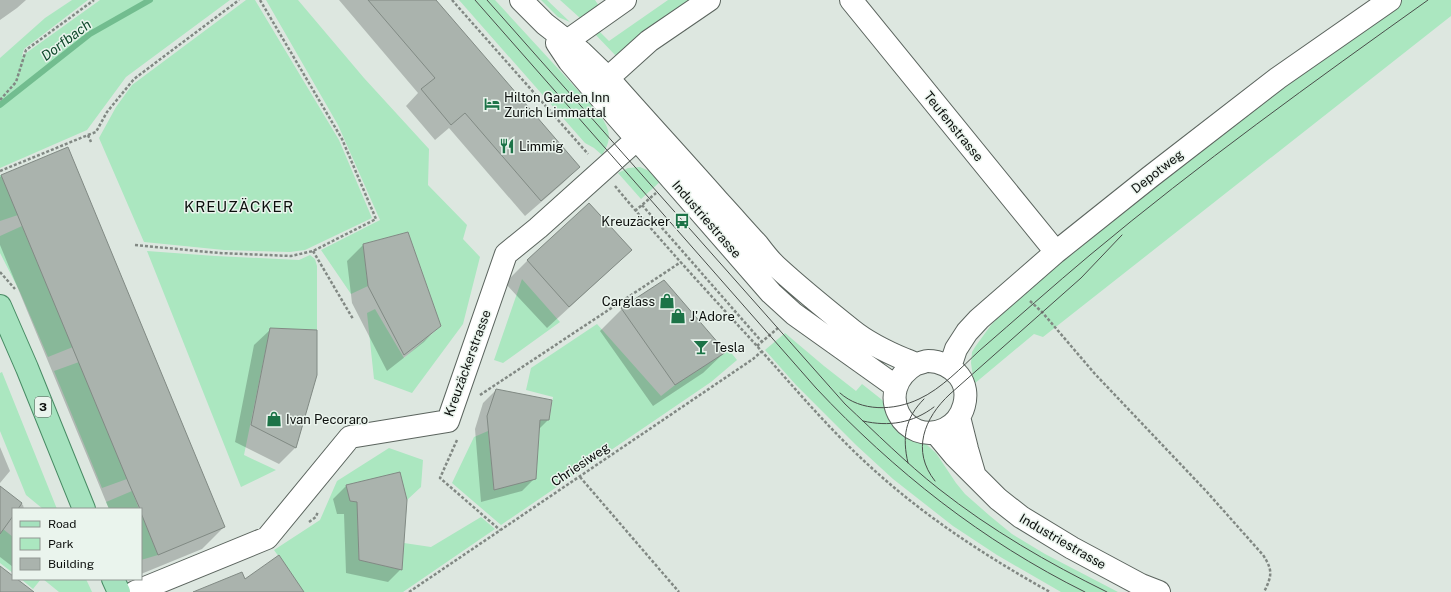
<svg xmlns="http://www.w3.org/2000/svg" width="1451" height="592" font-family="'Public Sans',sans-serif">
  <style>
    .green { fill: #abe7c0 }
    .shadow { fill: #0003 }
    .lines { fill: none; stroke-linecap: round; stroke-linejoin: round }
    .stream { stroke: #72bd8f; stroke-width: 6 }
    .building { fill: #aab3ad; stroke: #818a84 }
    .minor-casing { stroke: #5b645e; stroke-width: 24 }
    .major-casing { stroke: #488b64; stroke-width: 24 }
    .path { stroke: #818883; stroke-width: 2.5; stroke-dasharray: 3 2; stroke-linecap: butt }
    .minor { stroke: #fff; stroke-width: 22 }
    .major { stroke: #a5e2be; stroke-width: 22 }
    .tram { stroke: #494e4a; stroke-width: 1 }
    .labels { text-anchor: middle; stroke-width: 3; stroke-linejoin: round; paint-order: stroke }
    .shield { fill: #eaf4ed; stroke: #4f5450; stroke-width: 1 }
    .shield-label { font-size: 12px; font-weight: bold; fill: #0c0f0d }
    .poi-label { font-size: 13px; fill: #0c0f0d; stroke: #eaf4ed; text-anchor: start }
    .street-label { font-size: 13px; fill: #0c0f0d; stroke: #eaf4ed }
    .water-label { font-size: 14px; font-style: italic; fill: #104a2c; stroke: #eaf4ed }
    .quarter-label { font-size: 15px; letter-spacing: 1px; fill: #0c0f0d; stroke: #eaf4ed }
  </style>
  <rect width="100%" height="100%" fill="#dde7e0"/>
  <!-- green -->
  <path class="green" d="M72,0H88L24,49L22,56L100,0H230L126,77L87,130L0,168V58L45,18Z
    M246,0H255L339,140L372,218L305,250L290,252L224,250L144,242L99,138L116,107L132,85Z
    M266,0H298L364,78L429,149L428,185L467,225L463,239L480,257L463,324L412,393L374,379L367,313L375,309L404,358L441,326L408,232L363,244L368,286L351,294L321,250L380,220L338,125Z
    M459,0H495L597,111C609,127 614,137 602,155L594,148L585,143Z
    M541,0H547L570,22L558,17Z
    M560,0H595L599,6L580,18Z
    M668,0H695L616,56L594,33L598,30L609,41Z
    M1402,0H1451V16L1043,337L1034,334L974,384L971,363L972,352L975,347L991,325L1008,307L1107,222L1318,60Z
    M640,167L654,173L662,180L641,199L618,173L628,168Z
    M0,175H1L18,215L0,221Z
    M22,226L73,347L48,357L20,292L0,253V236Z
    M147,251L215,256L299,260L310,255L315,259L317,266V330L270,328L244,455L276,470L241,487Z
    M522,279L560,322L503,363L494,360Z
    M597,324L661,396L675,385L729,350L737,360L711,382L501,525L452,483L474,437L488,431L494,490L536,478L540,420H549L553,397L526,390L531,368Z
    M785,333L824,366L856,391L862,384L881,399L918,439L927,445L936,453L956,483L965,494L990,516L1012,534L1045,554L1118,592H1061L997,555L953,526L893,479L856,445L796,385L765,350Z
    M79,362L127,479L102,488L54,371Z
    M2,372L57,509H43L26,495L0,431V373Z
    M389,448L423,460L421,487L407,500L400,473L346,485L350,501L357,502L359,560L402,570L404,543L431,547L481,517L495,529L403,592H304L274,550L320,520L337,481Z
    M132,491L139,509H109L106,502Z
    M141,513L158,555L141,560Z
    M0,518L3,529L13,537V573L0,563Z
    M21,579H41L33,589Z
    M43,579H86L92,592H59Z"/>
  <!-- shadow -->
  <path class="shadow" d="M0,0H26L17,8L0,20Z
    M339,0H435L579,167L563,183L525,216L449,128L435,140L406,106L418,93Z
    M2,175L224,527L202,549L141,574V509H109L0,245V177Z
    M589,204L631,250L609,271L547,328L505,283L527,261Z
    M363,245L440,325L424,342L387,371L352,303L347,261Z
    M622,309L725,352L703,373L653,406L600,331Z
    M271,329L316,375L295,448L279,464L235,442L254,345Z
    M496,390L548,420L539,429L535,478L522,491L481,502L475,429L483,403Z
    M0,447L10,471L0,483Z
    M399,474L401,569L388,582L346,573L344,514H337L333,499L346,486Z
    M0,487L23,505L24,509H13V567L0,557Z"/>
  <g class="lines">
    <!-- stream -->
    <path class="stream" d="M0,105L90,34L150,0"/>
  </g>
  <!-- building -->
  <path class="building" d="M368,0H436L580,167L541,201L465,113L451,125L421,89L435,78Z
    M68,147L225,527L158,555L141,513V509H140L129,484L1,175Z
    M589,203L632,250L569,307L527,260Z
    M408,232L441,326L404,355L368,286L363,244Z
    M664,280L726,352L675,385L621,308Z
    M270,328L317,330V375L296,448L251,425Z
    M496,389L552,400L549,420H540L536,479L494,490L487,416Z
    M400,472L407,500L402,570L359,560L357,502L350,501L346,485Z
    M0,486L22,503L18,509H13V516L0,534Z
    M279,555L304,592H193L242,572L245,579Z
    M0,566L13,576V579H17L34,592H0Z"/>
  <g class="lines">
    <defs>
      <path id="minor" d="M521,0L545,24L581,52L608,78C644,119 682,160 719,202C732,216 745,231 758,245C764,253 770,261 777,267C801,289 827,310 852,330C868,343 887,352 906,360C909,361 913,363 915,364C920,364 924,361 928,361C940,361 952,367 959,376C972,393 964,420 945,429C905,448 871,391 916,364
        M851,0L1056,252
        M567,41L625,0
        M557,43L569,61L593,89L771,293L794,314L895,386
        M608,78L649,41L709,0
        M950,367L956,349L967,332L979,319L1056,252L1150,177L1278,78L1390,0
        M959,417L967,449L974,473
        M935,432L955,456L998,499L1021,517L1072,548L1141,585L1159,592
        M135,592L267,538L350,437L448,421L506,254L538,228L636,140"/>
      <path id="major" d="M0,306L27,368L84,509
        M113,579L119,592"/>
    </defs>
    <!-- minor casing -->
    <use href="#minor" class="minor-casing"/>
    <!-- major casing -->
    <use href="#major" class="major-casing"/>
    <!-- path -->
    <path class="path" d="M452,0L588,154
      M0,100L16,82L26,50L94,0
      M88,135L96,132L107,112L134,79L239,0
      M0,171L88,135L91,142
      M615,186C657,237 702,286 747,335C789,381 828,429 874,470C927,518 987,557 1050,592
      M642,205L762,342
      M635,211L656,193
      M655,221L659,218
      M135,245L219,253L291,256L313,251L376,219L342,139L260,0
      M313,251L353,319
      M0,272L15,289
      M1030,301L1042,312L1095,374L1207,492L1263,555C1273,570 1272,576 1264,592
      M757,346L778,328
      M480,395L681,262
      M457,440L440,478L500,530
      M580,477L679,592
      M309,522L316,517L318,511
      M409,592L753,359L761,352"/>
    <!-- minor -->
    <use href="#minor" class="minor"/>
    <!-- major -->
    <use href="#major" class="major"/>
    <!-- tram -->
    <path class="tram" d="M475,0L816,388C894,471 982,541 1085,592
      M487,0L845,404C876,433 906,463 939,489C991,530 1048,563 1107,592
      M840,393C861,412 894,411 919,399C941,389 962,367 979,351C1016,319 1053,286 1090,255C1199,164 1313,82 1428,0
      M863,421C889,427 913,423 934,407
      M908,463C902,437 905,418 924,399
      M935,481C911,451 924,418 950,394L1081,278L1122,235"/>
  </g>
  <!-- icons -->
  <defs>
    <symbol id="hotel-bare" viewBox="-9 -9 18 18"><path d="M-6-4.5h1.5V1H6V5H4.5V3h-9V5H-6ZM-4 0a1.8 1.8 0 1 1 3.6 0ZM.5 0V-2.5h3Q6-2.5 6 0Z" fill="#1c7347" stroke="#eaf4ed" stroke-width="2.5" paint-order="stroke"/></symbol>
    <symbol id="restaurant-bare" viewBox="-9 -9 18 18"><path d="M-5-6h1v4h1v-4h1v4h1v-4h1v5L-1.5 .5V6h-2V.5L-5-1ZM5-6V6H3V1.5H1.5Q1.5-4 5-6Z" fill="#1c7347" stroke="#eaf4ed" stroke-width="2.5" paint-order="stroke"/></symbol>
    <symbol id="bus-bare" viewBox="-9 -9 18 18"><path d="M-5-6H5V4H4V6H2V4H-2V6H-4V4H-5ZM-3.5-4V0h7V-4ZM-3.5 1.2v1.5H-2V1.2ZM2 1.2v1.5H3.5V1.2Z" fill="#1c7347" stroke="#eaf4ed" stroke-width="2.5" paint-order="stroke"/></symbol>
    <symbol id="shop-bare" viewBox="-9 -9 18 18"><path d="M-5-2.5h2.3a2.7 3.5 0 0 1 5.4 0H5L5.5 6h-11ZM-1.5-2.5h3a1.5 2.3 0 0 0-3 0Z" fill="#1c7347" stroke="#eaf4ed" stroke-width="2.5" paint-order="stroke"/></symbol>
    <symbol id="bar-bare" viewBox="-9 -9 18 18"><path d="M-6-5H6L.8 .8V4.5H3.5V6h-7V4.5H-.8V.8Z" fill="#1c7347" stroke="#eaf4ed" stroke-width="2.5" paint-order="stroke"/></symbol>
  </defs>
  <g fill-rule="evenodd">
    <use href="#hotel-bare" x="481" y="93" width="22" height="22"/>
    <use href="#restaurant-bare" x="496" y="135" width="22" height="22"/>
    <use href="#bus-bare" x="671" y="210" width="22" height="22"/>
    <use href="#shop-bare" x="656" y="290" width="22" height="22"/>
    <use href="#shop-bare" x="667" y="305" width="22" height="22"/>
    <use href="#bar-bare" x="690" y="336" width="22" height="22"/>
    <use href="#shop-bare" x="263" y="408" width="22" height="22"/>
  </g>
  <g class="labels">
    <!-- shield labels -->
    <rect class="shield" x="35" y="397" width="16" height="20" rx="3"/>
    <g class="shield-label">
      <text x="43" y="411">3</text>
    </g>
    <!-- poi labels -->
    <g class="poi-label">
      <text x="504" y="102">Hilton Garden Inn<tspan x="504" dy="15">Zurich Limmattal</tspan></text>
      <text x="519" y="151">Limmig</text>
      <text x="670" y="226" text-anchor="end">Kreuzäcker</text>
      <text x="655" y="306" text-anchor="end">Carglass</text>
      <text x="690" y="321">J'Adore</text>
      <text x="713" y="352">Tesla</text>
      <text x="286" y="424">Ivan Pecoraro</text>
    </g>
    <!-- street labels -->
    <g class="street-label">
      <text transform="translate(954 126) rotate(51)" y="5">Teufenstrasse</text>
      <text transform="translate(1157 171) rotate(-38)" y="5">Depotweg</text>
      <text transform="translate(707 219) rotate(49)" y="5">Industriestrasse</text>
      <text transform="translate(467 363) rotate(-70)" y="5">Kreuzäckerstrasse</text>
      <text transform="translate(580 464) rotate(-34)" y="5">Chriesiweg</text>
      <text transform="translate(1063 541) rotate(30)" y="5">Industriestrasse</text>
    </g>
    <!-- water labels -->
    <g class="water-label">
      <text transform="translate(66 40) rotate(-37)" y="5">Dorfbach</text>
    </g>
    <!-- quarter labels -->
    <g class="quarter-label">
      <text x="239" y="212">KREUZÄCKER</text>
    </g>
  </g>
  <!-- legend -->
  <rect x="12" y="508" width="130" height="72" fill="#eaf4ed" stroke="#919893"/>
  <rect x="20" y="521" width="20" height="6" fill="#a5e2be" stroke="#919893"/>
  <text x="48" y="528" font-size="12" fill="#0c0f0d">Road</text>
  <rect x="20" y="538" width="20" height="12" fill="#abe7c0" stroke="#919893"/>
  <text x="48" y="548" font-size="12" fill="#0c0f0d">Park</text>
  <rect x="20" y="558" width="20" height="12" fill="#aab3ad" stroke="#919893"/>
  <text x="48" y="568" font-size="12" fill="#0c0f0d">Building</text>
</svg>
